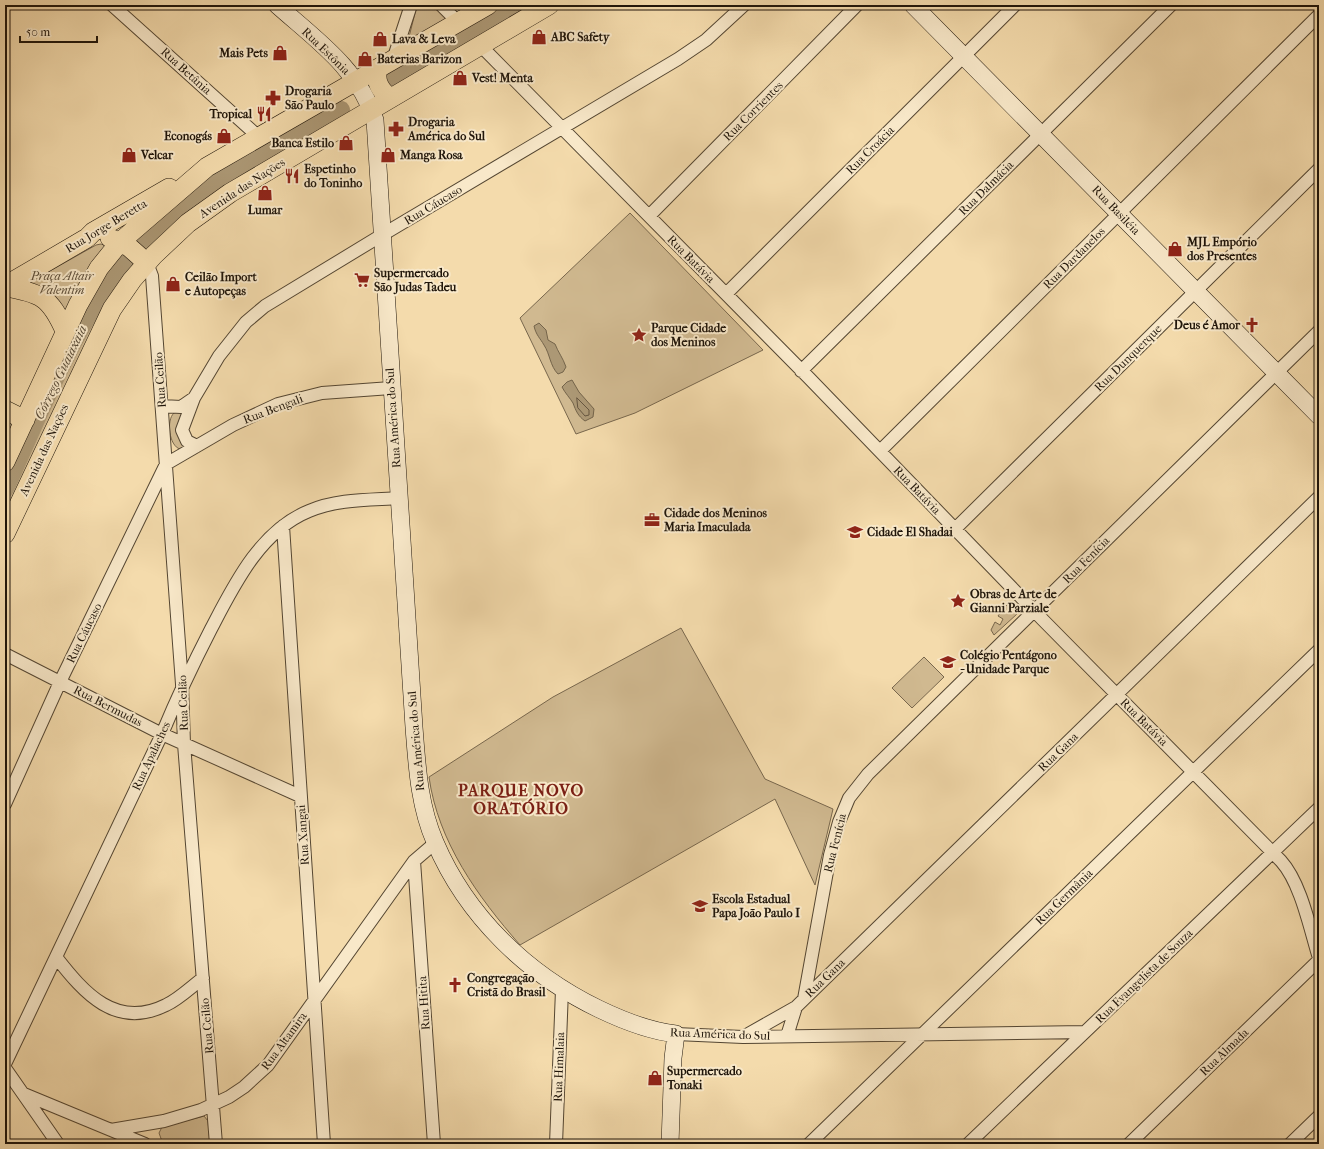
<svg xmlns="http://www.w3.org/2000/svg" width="1324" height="1149" font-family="'IM FELL French Canon',serif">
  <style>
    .green { fill: #d0b990; stroke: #78674d }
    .water { fill: #ac9875; stroke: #74644a }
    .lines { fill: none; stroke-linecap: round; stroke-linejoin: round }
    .shore { stroke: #665640; stroke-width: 1 }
    .river { stroke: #ac9875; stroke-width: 18 }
    .street-casing { stroke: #544632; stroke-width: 14 }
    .secondary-casing { stroke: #1f150a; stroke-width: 18 }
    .primary-casing { stroke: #1f150a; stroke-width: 20 }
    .street { stroke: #f8e8c9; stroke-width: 12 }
    .secondary { stroke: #f8e8c9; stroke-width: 17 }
    .primary { stroke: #f4dbac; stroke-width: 19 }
    .labels { text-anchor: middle; stroke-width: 4; stroke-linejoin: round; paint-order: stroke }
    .poi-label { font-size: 12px; font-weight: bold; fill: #1f150a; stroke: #f8e8c9; text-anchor: start }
    .street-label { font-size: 12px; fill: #1f150a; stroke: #f8e8c9 }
    .park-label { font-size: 12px; font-style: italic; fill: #5d4e39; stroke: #f8e8c9 }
    .water-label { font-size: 13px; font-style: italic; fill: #574935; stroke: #f8e8c9 }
    .district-label { font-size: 16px; font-weight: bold; letter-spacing: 1px; fill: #7a1f14; stroke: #f8e8c9 }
  </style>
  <rect width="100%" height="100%" fill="#f4dbac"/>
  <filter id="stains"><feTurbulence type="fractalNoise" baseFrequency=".005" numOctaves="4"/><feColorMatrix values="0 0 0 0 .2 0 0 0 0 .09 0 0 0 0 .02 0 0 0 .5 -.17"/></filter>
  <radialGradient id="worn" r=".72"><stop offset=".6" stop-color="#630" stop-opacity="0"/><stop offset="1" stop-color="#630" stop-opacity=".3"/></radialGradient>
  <!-- green -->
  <path class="green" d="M417,5H433L445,15L446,20L408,41Z
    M630,213L763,350L635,413L576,434L520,318Z
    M101,244L107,246L64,313L25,285L96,245Z
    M126,266L128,273L5,517V498C42,419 73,335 126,266Z
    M182,411L188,446L180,449C169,446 166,420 174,413Z
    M1012,603L1017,609V614L994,635L991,630L995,622L1000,625L1003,619L998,616L1005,606Z
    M681,628L765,779L833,809L815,885L775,799L520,945C478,897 438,842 429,777L553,697Z
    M924,657L944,677L912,708L892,688Z
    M204,1116L208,1121L210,1144H163L159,1133L162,1127Z"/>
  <!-- water -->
  <path class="water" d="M539,323L546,330L548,340L555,344C558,352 563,358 566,367L563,372L558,374C550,366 550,354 544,345C540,338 536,335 534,326Z
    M572,380L579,392L594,409L593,417L585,421C578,416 576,411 573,403C570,398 565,393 562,387L567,382Z"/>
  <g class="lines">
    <!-- shore -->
    <path class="shore" d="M577,398L589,410V415L585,416L578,408Z"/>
    <!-- river -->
    <path class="river" d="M391,78L516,5
      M144,240L205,188L271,148L341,110
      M5,489C41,411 72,328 126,260"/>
    <defs>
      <path id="street" d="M112,5L260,138
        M441,5L458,22
        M480,45L809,378L1043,620L1281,861C1301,883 1310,929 1319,958
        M393,60L411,5
        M649,216L857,5
        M147,263L152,276L182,684L184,744L216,1144
        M726,294L1015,5
        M801,371L1171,5
        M162,406L181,407L194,398
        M197,446L187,441L182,430L194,398L219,356L246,322L265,306L382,235L678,59L706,40L744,5
        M880,451L1319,15
        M283,526L324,1144
        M955,529L1319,169
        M5,654L162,734L300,796
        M5,804L60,682L166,464L233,425L278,404L322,393L391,388
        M414,861L434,1144
        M56,957C84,993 116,1030 166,1005C179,999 191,987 203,978
        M804,999L830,855L839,822L849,798L868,774L1319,331
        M676,1034L743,1037L1085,1032
        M787,1036L796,1007
        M743,1037L796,1007L1319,497
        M5,1064L162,734C177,698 193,664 211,629C234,585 260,531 309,511C337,499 369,500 399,498
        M5,1068L58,1144
        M24,1094L111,1130L164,1121L201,1110L229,1097L244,1087L268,1065L414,861L435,843
        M111,1130L145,1144
        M556,1144L562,990
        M809,1144L1319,650
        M968,1144L1319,808
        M1129,1144L1319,960
        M1290,1144L1319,1116"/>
      <path id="secondary" d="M277,5C315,39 359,69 375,120L414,727C417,766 419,805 435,842C467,917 527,974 599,1009C624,1021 649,1031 676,1034L673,1058L670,1144
        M913,5L1319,416"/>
      <path id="primary" d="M378,69C374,81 381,92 391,98
        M110,238L129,247L147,263
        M5,286L87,238L93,232L169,188
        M5,287C41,293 50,297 65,331
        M5,410L25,420
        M5,462L78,305L99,268L120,242L207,167L488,5
        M5,534L112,309L132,280L154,255L188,223L230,193L549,5"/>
    </defs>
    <!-- street casing -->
    <use href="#street" class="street-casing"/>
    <!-- secondary casing -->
    <use href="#secondary" class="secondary-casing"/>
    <!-- primary casing -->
    <use href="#primary" class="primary-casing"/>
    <!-- street -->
    <use href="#street" class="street"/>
    <!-- secondary -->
    <use href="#secondary" class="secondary"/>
    <!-- primary -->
    <use href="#primary" class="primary"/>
  </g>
  <!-- icons -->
  <defs>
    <symbol id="shop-bare" viewBox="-9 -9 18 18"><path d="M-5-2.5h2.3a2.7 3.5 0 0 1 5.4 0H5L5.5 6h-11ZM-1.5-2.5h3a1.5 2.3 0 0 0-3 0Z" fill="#8f2418" stroke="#f8e8c9" stroke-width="2.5" paint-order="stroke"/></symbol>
    <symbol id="pharmacy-bare" viewBox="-9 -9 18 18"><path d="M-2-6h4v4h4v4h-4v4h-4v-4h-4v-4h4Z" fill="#8f2418" stroke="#f8e8c9" stroke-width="2.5" paint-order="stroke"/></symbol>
    <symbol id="restaurant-bare" viewBox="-9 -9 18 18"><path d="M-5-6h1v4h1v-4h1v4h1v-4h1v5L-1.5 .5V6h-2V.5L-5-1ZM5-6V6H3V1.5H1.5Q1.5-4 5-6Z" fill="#8f2418" stroke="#f8e8c9" stroke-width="2.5" paint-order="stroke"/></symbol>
    <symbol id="supermarket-bare" viewBox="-9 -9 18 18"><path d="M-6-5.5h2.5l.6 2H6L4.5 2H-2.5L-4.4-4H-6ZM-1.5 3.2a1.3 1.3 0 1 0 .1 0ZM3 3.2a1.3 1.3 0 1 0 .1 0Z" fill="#8f2418" stroke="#f8e8c9" stroke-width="2.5" paint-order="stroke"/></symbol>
    <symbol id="church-bare" viewBox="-9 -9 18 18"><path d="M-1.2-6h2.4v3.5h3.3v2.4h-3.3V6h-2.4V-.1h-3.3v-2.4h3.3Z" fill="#8f2418" stroke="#f8e8c9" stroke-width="2.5" paint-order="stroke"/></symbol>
    <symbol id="sight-bare" viewBox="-9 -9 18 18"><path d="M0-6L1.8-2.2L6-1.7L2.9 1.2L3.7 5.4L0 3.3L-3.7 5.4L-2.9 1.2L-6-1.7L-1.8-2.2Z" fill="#8f2418" stroke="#f8e8c9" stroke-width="2.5" paint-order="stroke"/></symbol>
    <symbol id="office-bare" viewBox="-9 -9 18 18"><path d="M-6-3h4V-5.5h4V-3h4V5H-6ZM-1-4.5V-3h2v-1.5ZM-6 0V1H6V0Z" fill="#8f2418" stroke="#f8e8c9" stroke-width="2.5" paint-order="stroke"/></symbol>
    <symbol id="school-bare" viewBox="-9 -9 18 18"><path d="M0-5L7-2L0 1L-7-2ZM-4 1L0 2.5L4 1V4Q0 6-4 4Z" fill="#8f2418" stroke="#f8e8c9" stroke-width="2.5" paint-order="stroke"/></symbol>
  </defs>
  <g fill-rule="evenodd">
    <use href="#shop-bare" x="528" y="26" width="22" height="22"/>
    <use href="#shop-bare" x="369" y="28" width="22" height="22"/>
    <use href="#shop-bare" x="269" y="42" width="22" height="22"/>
    <use href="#shop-bare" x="354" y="48" width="22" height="22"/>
    <use href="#shop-bare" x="449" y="67" width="22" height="22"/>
    <use href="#pharmacy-bare" x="262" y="87" width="22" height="22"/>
    <use href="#restaurant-bare" x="253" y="103" width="22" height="22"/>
    <use href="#pharmacy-bare" x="385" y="118" width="22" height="22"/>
    <use href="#shop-bare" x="213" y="125" width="22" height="22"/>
    <use href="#shop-bare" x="335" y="132" width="22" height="22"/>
    <use href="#shop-bare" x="118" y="144" width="22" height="22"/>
    <use href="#shop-bare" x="377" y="144" width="22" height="22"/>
    <use href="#restaurant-bare" x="281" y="165" width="22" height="22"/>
    <use href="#shop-bare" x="254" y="182" width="22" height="22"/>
    <use href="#shop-bare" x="1164" y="238" width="22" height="22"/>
    <use href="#supermarket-bare" x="351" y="269" width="22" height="22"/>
    <use href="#shop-bare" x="162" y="273" width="22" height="22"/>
    <use href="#church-bare" x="1241" y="314" width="22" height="22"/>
    <use href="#sight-bare" x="628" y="324" width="22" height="22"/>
    <use href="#office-bare" x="641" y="509" width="22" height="22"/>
    <use href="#school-bare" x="844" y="521" width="22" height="22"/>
    <use href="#sight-bare" x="947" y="590" width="22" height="22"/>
    <use href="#school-bare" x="937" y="651" width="22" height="22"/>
    <use href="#school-bare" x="689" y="895" width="22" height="22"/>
    <use href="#church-bare" x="444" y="974" width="22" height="22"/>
    <use href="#shop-bare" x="644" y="1067" width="22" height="22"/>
  </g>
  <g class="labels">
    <!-- poi labels -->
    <g class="poi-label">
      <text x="551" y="41">ABC Safety</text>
      <text x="392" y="43">Lava &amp; Leva</text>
      <text x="268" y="57" text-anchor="end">Mais Pets</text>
      <text x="377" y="63">Baterias Barizon</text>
      <text x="472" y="82">Vest! Menta</text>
      <text x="285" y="95">Drogaria<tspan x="285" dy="14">São Paulo</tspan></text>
      <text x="252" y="118" text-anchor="end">Tropical</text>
      <text x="408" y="126">Drogaria<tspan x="408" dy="14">América do Sul</tspan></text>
      <text x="212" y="140" text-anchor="end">Econogás</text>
      <text x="334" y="147" text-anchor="end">Banca Estilo</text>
      <text x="141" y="159">Velcar</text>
      <text x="400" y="159">Manga Rosa</text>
      <text x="304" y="173">Espetinho<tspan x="304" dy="14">do Toninho</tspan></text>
      <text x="265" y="214" text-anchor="middle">Lumar</text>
      <text x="1187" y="246">MJL Empório<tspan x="1187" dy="14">dos Presentes</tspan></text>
      <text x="374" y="277">Supermercado<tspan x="374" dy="14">São Judas Tadeu</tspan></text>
      <text x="185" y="281">Ceilão Import<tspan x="185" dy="14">e Autopeças</tspan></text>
      <text x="1240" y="329" text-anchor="end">Deus é Amor</text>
      <text x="651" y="332">Parque Cidade<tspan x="651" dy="14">dos Meninos</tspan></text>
      <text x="664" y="517">Cidade dos Meninos<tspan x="664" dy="14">Maria Imaculada</tspan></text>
      <text x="867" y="536">Cidade El Shadai</text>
      <text x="970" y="598">Obras de Arte de<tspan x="970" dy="14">Gianni Parziale</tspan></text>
      <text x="960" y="659">Colégio Pentágono<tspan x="960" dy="14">- Unidade Parque</tspan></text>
      <text x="712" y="903">Escola Estadual<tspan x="712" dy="14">Papa João Paulo I</tspan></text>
      <text x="467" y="982">Congregação<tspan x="467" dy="14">Cristã do Brasil</tspan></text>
      <text x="667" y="1075">Supermercado<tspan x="667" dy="14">Tonaki</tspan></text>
    </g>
    <!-- street labels -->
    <g class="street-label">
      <text transform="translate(326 51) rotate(44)" y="4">Rua Estônia</text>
      <text transform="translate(186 71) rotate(42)" y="4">Rua Betânia</text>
      <text transform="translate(753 111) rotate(-45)" y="4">Rua Corrientes</text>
      <text transform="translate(870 150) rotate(-45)" y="4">Rua Croácia</text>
      <text transform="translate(242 188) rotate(-33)" y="4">Avenida das Nações</text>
      <text transform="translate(986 188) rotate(-45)" y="4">Rua Dalmácia</text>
      <text transform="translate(433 205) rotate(-31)" y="4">Rua Cáucaso</text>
      <text transform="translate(1116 210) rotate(46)" y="4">Rua Basiléia</text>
      <text transform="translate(106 226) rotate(-31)" y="4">Rua Jorge Beretta</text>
      <text transform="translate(1074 258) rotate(-45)" y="4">Rua Dardanelos</text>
      <text transform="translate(691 259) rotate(45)" y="4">Rua Batávia</text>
      <text transform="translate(1128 358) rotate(-45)" y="4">Rua Dunquerque</text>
      <text transform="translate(160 380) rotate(-94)" y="4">Rua Ceilão</text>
      <text transform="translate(273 409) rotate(-21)" y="4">Rua Bengali</text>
      <text transform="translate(393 418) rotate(-94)" y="4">Rua América do Sul</text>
      <text transform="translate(44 450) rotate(-65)" y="4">Avenida das Nações</text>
      <text transform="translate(917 490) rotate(46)" y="4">Rua Batávia</text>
      <text transform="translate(1086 560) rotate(-45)" y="4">Rua Fenícia</text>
      <text transform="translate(84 633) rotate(-64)" y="4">Rua Cáucaso</text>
      <text transform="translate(183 703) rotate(-92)" y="4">Rua Ceilão</text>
      <text transform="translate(108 706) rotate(27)" y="4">Rua Bermudas</text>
      <text transform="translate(1144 722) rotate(45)" y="4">Rua Batávia</text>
      <text transform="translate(416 741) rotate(-95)" y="4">Rua América do Sul</text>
      <text transform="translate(1058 752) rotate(-44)" y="4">Rua Gana</text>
      <text transform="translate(151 756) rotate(-65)" y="4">Rua Apalaches</text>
      <text transform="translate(303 835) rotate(-94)" y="4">Rua Xangai</text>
      <text transform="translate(835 843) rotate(-76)" y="4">Rua Fenícia</text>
      <text transform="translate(1064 897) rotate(-44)" y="4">Rua Germânia</text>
      <text transform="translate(1144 976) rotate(-44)" y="4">Rua Evangelista de Souza</text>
      <text transform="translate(825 978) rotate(-44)" y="4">Rua Gana</text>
      <text transform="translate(424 1003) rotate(-94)" y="4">Rua Hitita</text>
      <text transform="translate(207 1026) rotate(-95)" y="4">Rua Ceilão</text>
      <text transform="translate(720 1034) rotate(2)" y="4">Rua América do Sul</text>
      <text transform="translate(284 1041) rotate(-54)" y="4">Rua Altamira</text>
      <text transform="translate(1224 1052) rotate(-44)" y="4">Rua Almada</text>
      <text transform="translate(559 1067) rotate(-88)" y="4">Rua Himalaia</text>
    </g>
    <!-- park labels -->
    <g class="park-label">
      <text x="62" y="280">Praça Altair<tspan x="62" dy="14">Valentim</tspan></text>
    </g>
    <!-- water labels -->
    <g class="water-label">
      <text transform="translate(60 372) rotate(-64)" y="5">Córrego Guaiaxaia</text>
    </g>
    <!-- district labels -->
    <g class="district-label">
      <text x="521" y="796">PARQUE NOVO<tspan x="521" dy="18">ORATÓRIO</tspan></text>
    </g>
  </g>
  <!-- margin -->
  <rect width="1324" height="1149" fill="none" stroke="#f4dbac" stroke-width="20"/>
  <rect x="6" y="6" width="1312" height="1137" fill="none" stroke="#1f150a" stroke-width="2"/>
  <rect x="10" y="10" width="1304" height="1129" fill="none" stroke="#1f150a"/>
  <!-- scale -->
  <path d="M20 36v6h77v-6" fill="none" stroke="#1f150a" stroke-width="2"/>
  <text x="26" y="36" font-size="12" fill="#1f150a" stroke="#f8e8c9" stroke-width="3" paint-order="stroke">50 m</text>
  <rect width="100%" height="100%" filter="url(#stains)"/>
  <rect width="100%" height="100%" fill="url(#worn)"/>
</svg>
